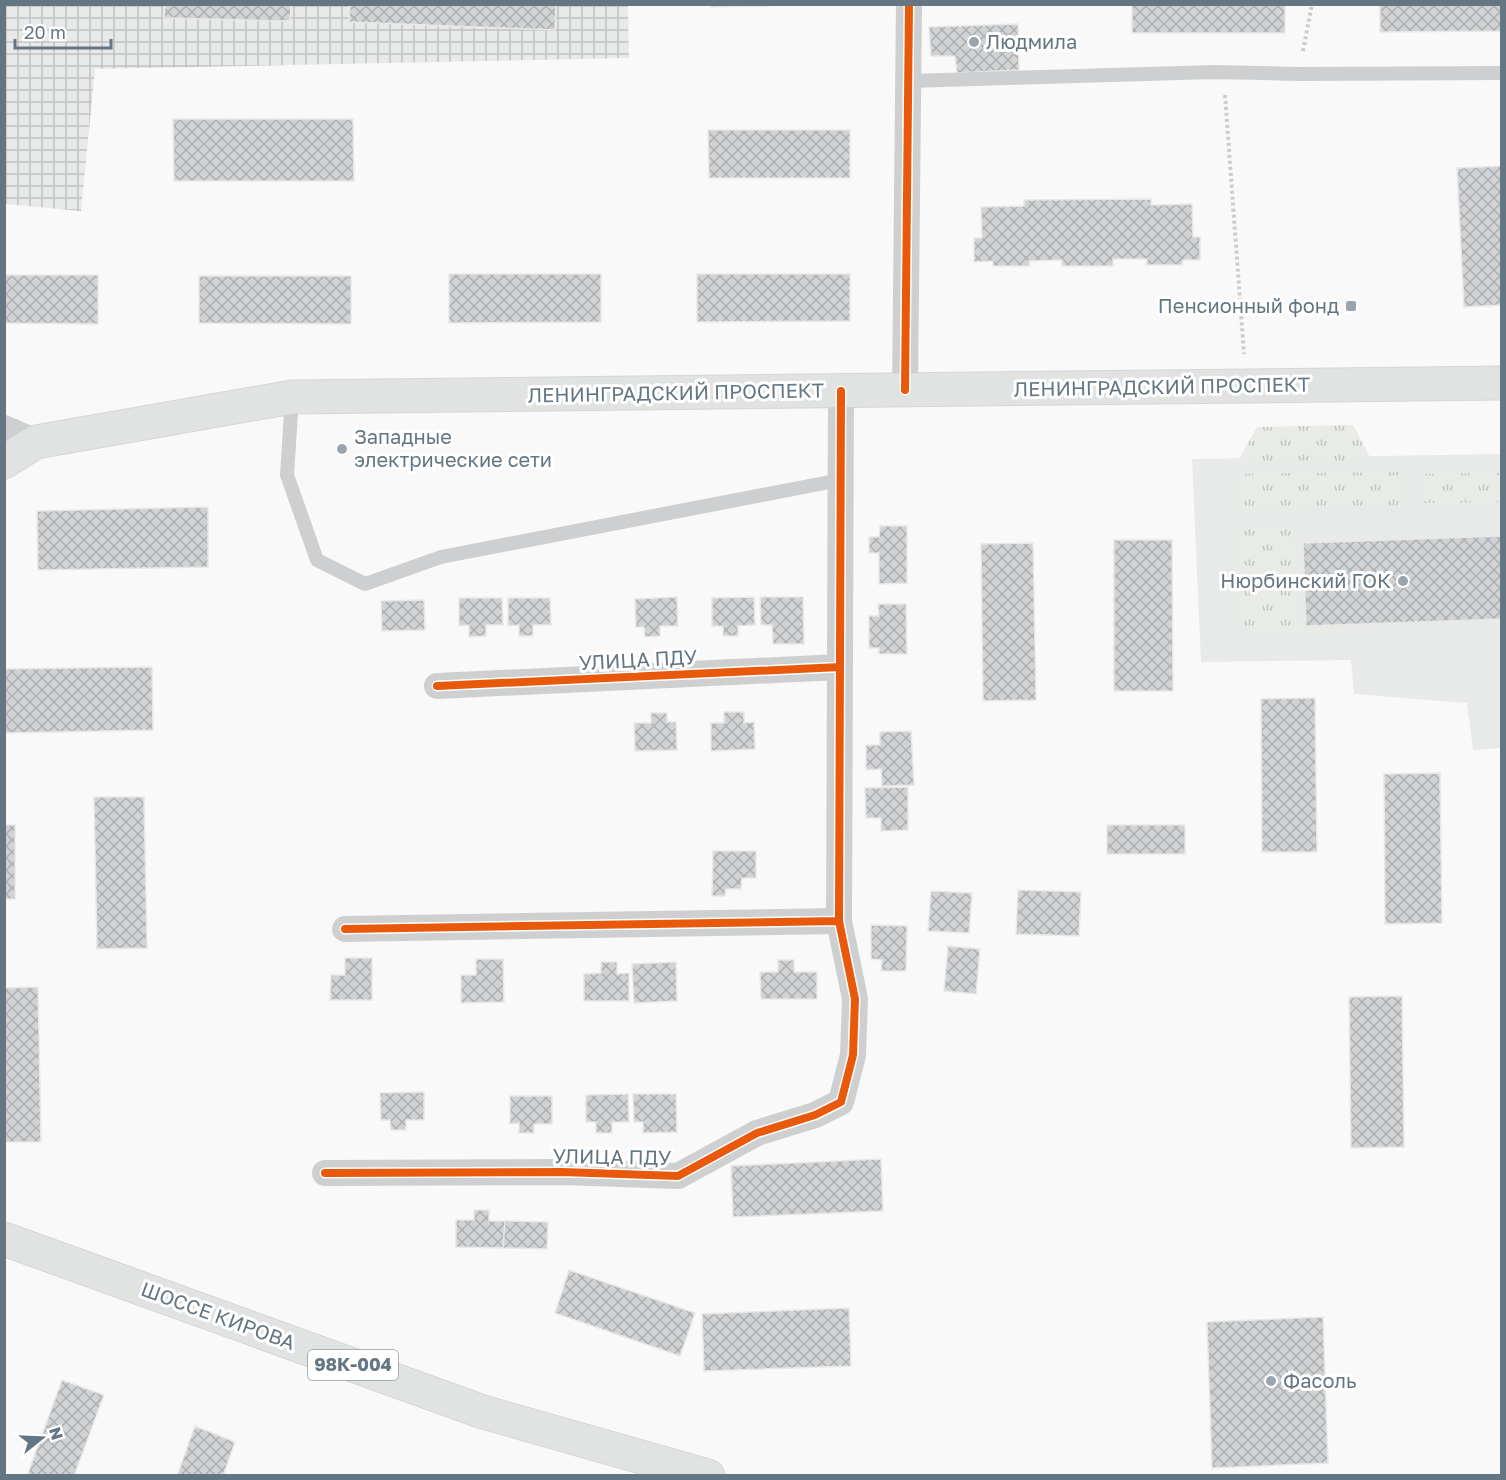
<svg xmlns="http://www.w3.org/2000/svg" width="1506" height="1480" font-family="'Golos Text',sans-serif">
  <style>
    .built { fill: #e8e9e9 }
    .industrial { fill: url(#industrial-grid) }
    .grass { fill: url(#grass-tufts) }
    .building { fill: url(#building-cross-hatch); stroke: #e8e8e8; stroke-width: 1.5 }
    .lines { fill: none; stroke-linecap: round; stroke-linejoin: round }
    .secondary-casing { stroke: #d5d6d7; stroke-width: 35 }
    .primary-casing { stroke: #d5d6d7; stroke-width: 35 }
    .path { stroke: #cbcccd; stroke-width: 4; stroke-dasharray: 3 3; stroke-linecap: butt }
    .service { stroke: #cecfd0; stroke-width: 14 }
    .minor { stroke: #cecfd0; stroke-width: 26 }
    .secondary { stroke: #e1e2e2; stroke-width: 33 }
    .primary { stroke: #e1e2e2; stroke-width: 33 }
    .cycleway-casing { stroke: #fff; stroke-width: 11 }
    .cycleway { stroke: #e8590c; stroke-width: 8 }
    .poi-dot { fill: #99a4ac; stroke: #fff; stroke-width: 2 }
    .labels { text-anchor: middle; stroke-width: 6; stroke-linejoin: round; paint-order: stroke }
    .shield { fill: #fff; stroke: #939fa8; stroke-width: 1.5 }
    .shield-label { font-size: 18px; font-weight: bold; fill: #657683 }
    .poi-label { font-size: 20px; fill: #657683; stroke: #fff; text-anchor: start }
    .street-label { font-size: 20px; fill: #657683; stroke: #fff }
  </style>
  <defs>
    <pattern id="industrial-grid" width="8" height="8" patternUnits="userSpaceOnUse" patternTransform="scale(1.5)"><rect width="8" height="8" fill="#e8e9e9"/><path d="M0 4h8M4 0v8" fill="none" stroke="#c0c1c2"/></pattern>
    <pattern id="grass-tufts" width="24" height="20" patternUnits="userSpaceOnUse" patternTransform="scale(1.5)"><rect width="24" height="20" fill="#e8ebe6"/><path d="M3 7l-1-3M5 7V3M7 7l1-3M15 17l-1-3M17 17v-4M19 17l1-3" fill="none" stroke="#c0c3c0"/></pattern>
    <pattern id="building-cross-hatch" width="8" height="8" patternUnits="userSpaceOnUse" patternTransform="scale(1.5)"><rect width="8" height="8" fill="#d0d2d3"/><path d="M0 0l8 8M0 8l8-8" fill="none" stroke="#acafb1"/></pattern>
  </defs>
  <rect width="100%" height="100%" fill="#f9f9f9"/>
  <!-- built -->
  <path class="built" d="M1501,454V748L1473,750L1467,703L1354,694L1351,660L1201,662L1192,459Z"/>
  <!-- industrial -->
  <path class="industrial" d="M4,5H628L629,58L95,69L81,211L5,204Z"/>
  <!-- grass -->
  <path class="grass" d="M1353,425L1372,461H1238L1257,427Z
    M1404,472V505L1237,510L1238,474Z
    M1501,473V502L1424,503V474Z
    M1293,527L1299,627L1349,628V634L1253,632L1238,622L1237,528Z"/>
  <!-- building -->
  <path class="building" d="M165,4H291L290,21L164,18Z
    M350,4H556L555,30L349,22Z
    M711,4H768V6L711,7Z
    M1132,4H1285V33H1132Z
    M1380,4H1502V31L1380,32Z
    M1018,24L1019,70L957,73L955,56H931L929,27Z
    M173,119H353L354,181H174Z
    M708,130H850V178H709Z
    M1502,166V305L1464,307L1457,168Z
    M1151,199V205L1192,204L1193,237H1200V260H1183L1182,265H1146L1147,259H1113V266H1062V260L1029,261L1030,266H993V261L974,262V238H982L981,207L1024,206V200Z
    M449,274H601V322L449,323Z
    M697,274H850V321L697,322Z
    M4,275H98V324L4,323Z
    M199,276H351V324L199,323Z
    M208,507V567L38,570L37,511Z
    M880,526H907V583L879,584V553H869V537H879Z
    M1502,536V619L1306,626L1303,543Z
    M1114,540H1172L1173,691H1114Z
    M1033,543L1036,700L983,701L981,544Z
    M677,597L678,626H660V636L645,637L644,627H636L635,599Z
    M754,597L755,625L738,626V636H723V626H712V598Z
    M760,597H803L804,644H773L772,625H761Z
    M459,598H502L503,625H486V636L469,637V625L459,626Z
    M508,598H550L551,625H533V636H519V625L508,626Z
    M424,600L425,630L382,631L381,601Z
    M878,604H906L907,654H879V648H869V616H879Z
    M152,667L153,730L4,733V669Z
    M1315,698L1317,852H1262L1261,699Z
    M724,712H744V723L754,722L755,749L711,751V723H724Z
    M651,713H667V722H676L677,750L635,751L634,723H651Z
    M911,731L914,785L882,786L881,769L866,770V745H880V732Z
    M1440,773L1442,923L1385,924L1384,774Z
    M908,787V830L881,831V818H866L865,788Z
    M94,797H144L147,948L97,949Z
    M4,825H15V899H4Z
    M1107,825H1185V854H1107Z
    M713,851H756V878H742L741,889H726L725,896H712Z
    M1018,890L1081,892L1079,936L1016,934Z
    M931,891L972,893L969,933L928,931Z
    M871,925L907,926L906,971H881L882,960L871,959Z
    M948,946L980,949L976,994L944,991Z
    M345,958H372V1000H330L331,975H345Z
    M476,959H503L504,1002L461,1003V975H476Z
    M778,960H794V972H817V999H761L760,972H778Z
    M601,962H617V974L629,973V1001H584V974L601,973Z
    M676,962L677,1001L634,1003L632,964Z
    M38,987L41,1142H4V988Z
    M1402,996L1404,1147L1351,1148L1349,997Z
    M424,1092V1120H406V1130H391L390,1120H381L380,1093Z
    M628,1094L629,1122H612V1133H596V1122H586V1095Z
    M633,1094H676L677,1132L643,1133V1122H634Z
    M510,1096H552V1124H534V1133H519V1123L510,1124Z
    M881,1159L883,1211L733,1217L731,1166Z
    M474,1210H489V1221H505L503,1248L456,1247V1220H474Z
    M505,1221L548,1222L547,1249L503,1248Z
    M569,1270L695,1313L680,1356L555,1313Z
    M849,1308L851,1366L704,1371L702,1314Z
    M1323,1317L1328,1463L1212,1468L1207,1322Z
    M62,1380L104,1395L74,1476H27Z
    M195,1426L235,1442L223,1476H177Z"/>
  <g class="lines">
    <defs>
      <path id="secondary" d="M4,462L36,442L292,397L1502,383"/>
      <path id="primary" d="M4,1239L483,1412L708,1476"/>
    </defs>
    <!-- secondary casing -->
    <use href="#secondary" class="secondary-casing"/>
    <!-- primary casing -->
    <use href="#primary" class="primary-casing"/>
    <!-- path -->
    <path class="path" d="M1303,51L1312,4
      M1225,95L1244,354"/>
    <!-- service -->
    <path class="service" d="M908,81L1215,72L1299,74L1502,73
      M292,397L287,475L317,560L365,584L441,557L840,480"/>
    <!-- minor -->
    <path class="minor" d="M905,390L909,4
      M4,428L36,442
      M437,686L840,667
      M345,929L839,921
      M325,1173L562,1172L678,1176L757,1133L815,1115L841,1102L853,1055L855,999L839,921L841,391"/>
    <!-- secondary -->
    <use href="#secondary" class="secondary"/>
    <!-- primary -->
    <use href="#primary" class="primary"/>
    <defs>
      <path id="cycleway" d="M905,390L909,4
        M437,686L840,667
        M345,929L839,921
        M325,1173L562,1172L678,1176L757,1133L815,1115L841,1102L853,1055L855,999L839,921L841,391"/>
    </defs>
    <!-- cycleway casing -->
    <use href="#cycleway" class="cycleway-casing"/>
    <!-- cycleway -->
    <use href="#cycleway" class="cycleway"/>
  </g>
  <!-- markers -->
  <g class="poi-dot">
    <circle cx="974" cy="42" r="6"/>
    <rect x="1345" y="300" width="12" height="12" rx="3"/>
    <circle cx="342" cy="449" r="6"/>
    <circle cx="1403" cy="581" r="6"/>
    <circle cx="1271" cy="1381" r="6"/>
  </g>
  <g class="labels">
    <!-- shield labels -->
    <rect class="shield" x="308" y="1350" width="90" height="30" rx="4.5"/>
    <g class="shield-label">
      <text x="353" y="1371">98К-004</text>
    </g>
    <!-- poi labels -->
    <g class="poi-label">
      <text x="986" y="49">Людмила</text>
      <text x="1339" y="313" text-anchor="end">Пенсионный фонд</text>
      <text x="354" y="444">Западные<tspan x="354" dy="23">электрические сети</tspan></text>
      <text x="1391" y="588" text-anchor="end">Нюрбинский ГОК</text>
      <text x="1283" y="1388">Фасоль</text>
    </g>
    <!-- street labels -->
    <g class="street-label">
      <text transform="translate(1162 387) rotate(-1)" y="7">ЛЕНИНГРАДСКИЙ ПРОСПЕКТ</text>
      <text transform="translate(676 393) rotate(-1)" y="7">ЛЕНИНГРАДСКИЙ ПРОСПЕКТ</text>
      <text transform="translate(638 660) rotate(-3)" y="7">УЛИЦА ПДУ</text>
      <text transform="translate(612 1157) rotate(1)" y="7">УЛИЦА ПДУ</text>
      <text transform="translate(218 1316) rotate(20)" y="7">ШОССЕ КИРОВА</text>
    </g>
  </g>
  <!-- border -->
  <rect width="1506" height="1480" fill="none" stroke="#657683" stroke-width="12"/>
  <!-- north arrow -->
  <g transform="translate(42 1438) rotate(72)" stroke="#ffffff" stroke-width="4.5" paint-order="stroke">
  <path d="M0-4.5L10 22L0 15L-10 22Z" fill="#657683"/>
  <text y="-9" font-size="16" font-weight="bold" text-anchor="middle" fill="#657683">N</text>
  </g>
  <!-- scale -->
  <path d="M15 39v9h96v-9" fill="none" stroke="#657683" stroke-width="3"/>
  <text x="24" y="39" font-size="18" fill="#657683" stroke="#ffffff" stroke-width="4.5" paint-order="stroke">20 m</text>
</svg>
